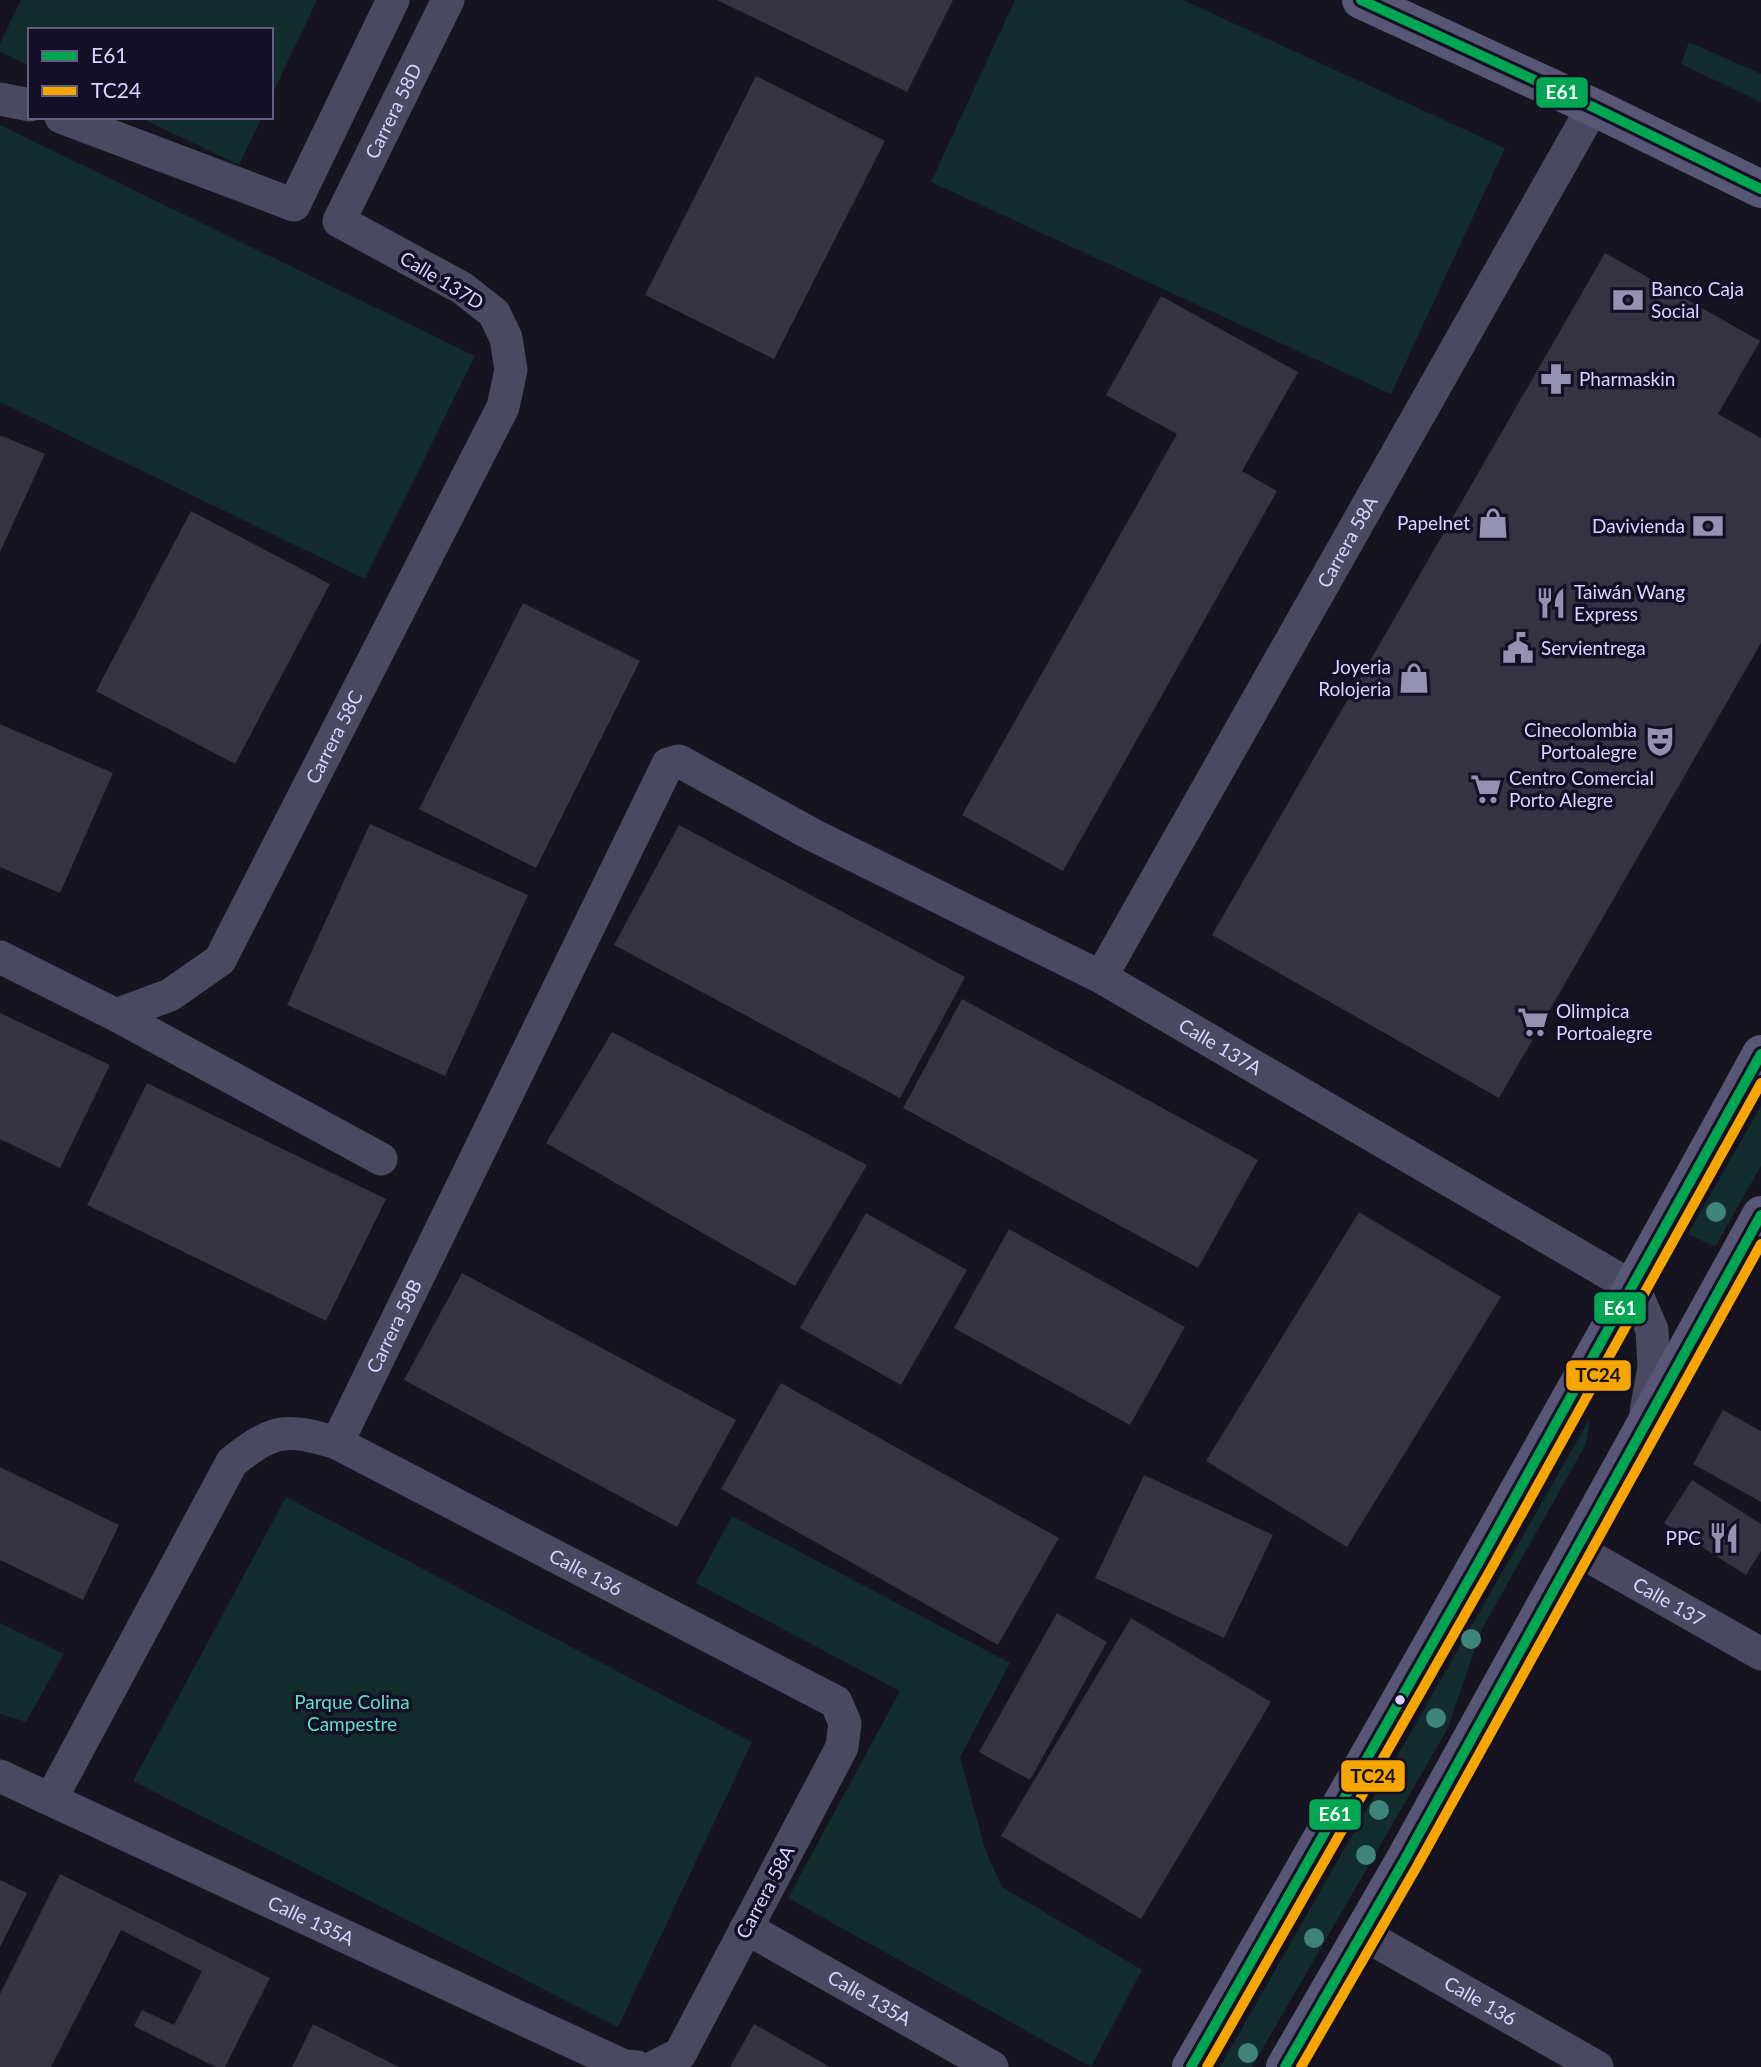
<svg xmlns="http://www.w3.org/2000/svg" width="1761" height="2067" font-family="Lato,sans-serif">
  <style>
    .green { fill: #132c2d }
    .building { fill: #343243 }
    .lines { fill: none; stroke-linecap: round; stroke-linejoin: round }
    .minor { stroke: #4a4962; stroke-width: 33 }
    .secondary { stroke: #575674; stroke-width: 38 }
    .bus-1-casing { stroke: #130f26; stroke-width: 16 }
    .bus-2-casing { stroke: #130f26; stroke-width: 16 }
    .bus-1 { stroke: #00a651; stroke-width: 10 }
    .bus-2 { stroke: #f7a600; stroke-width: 10 }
    .tree { fill: #3e8478 }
    .bus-dot { fill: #d9d4ff; stroke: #130f26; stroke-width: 2.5 }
    .labels { text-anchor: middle; stroke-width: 7; stroke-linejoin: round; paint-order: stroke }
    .street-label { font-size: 19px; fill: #d9d4ff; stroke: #130f26 }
    .poi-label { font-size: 19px; fill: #d9d4ff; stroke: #130f26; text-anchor: start }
    .park-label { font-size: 19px; fill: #5fe0c0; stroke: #130f26 }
    .line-badge { stroke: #130f26; stroke-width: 2.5 }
    .badge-label { font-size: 19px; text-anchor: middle; font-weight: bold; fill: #fff }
    .pale-badge-label { font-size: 19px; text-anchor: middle; font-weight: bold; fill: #111 }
  </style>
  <rect width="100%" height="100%" fill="#161421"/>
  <!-- green -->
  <path class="green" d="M21,0H317L271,97V30H30V66L0,52V43Z
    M1015,0H1183L1505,148L1391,394L931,182Z
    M1689,42L1761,74V102L1681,64Z
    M139,117H262L239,165Z
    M0,125L475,356L365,579L0,402Z
    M1761,1106V1166L1715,1247L1688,1234Z
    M1590,1418L1586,1444L1482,1629L1447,1730L1252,2067H1220Z
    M286,1497L752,1742L618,2027L133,1781Z
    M732,1516L1010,1663L960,1757L985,1849L1002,1887L1142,1970L1091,2067L788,1898L900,1691L696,1583Z
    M0,1623L64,1654L26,1722L0,1714Z"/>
  <!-- building -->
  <path class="building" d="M717,0H953L907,92Z
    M756,76L885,141L774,359L645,295Z
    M1605,253L1760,341L1718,414L1761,438V643L1499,1098L1212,935Z
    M1161,296L1298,372L1242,471L1277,491L1063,871L962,815L1177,434L1106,395Z
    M0,435L45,454L0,552Z
    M191,511L330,584L235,764L96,691Z
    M523,603L640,661L536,868L419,809Z
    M0,724L113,773L60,893L0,867Z
    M370,824L528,895L445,1076L287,1005Z
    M679,825L965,977L900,1098L614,945Z
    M962,999L1258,1160L1198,1268L903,1108Z
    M0,1013L110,1065L60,1168L0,1139Z
    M612,1032L867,1165L795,1286L546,1143Z
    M147,1083L386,1199L326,1321L87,1205Z
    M1359,1212L1501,1297L1347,1547L1206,1461Z
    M866,1213L967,1270L901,1385L800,1328Z
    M1009,1229L1185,1327L1130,1425L954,1328Z
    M462,1273L736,1420L677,1527L404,1380Z
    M781,1383L1059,1538L998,1645L721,1489Z
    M1723,1410L1761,1431V1502L1693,1464Z
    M0,1467L119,1525L83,1600L0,1560Z
    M1144,1475L1273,1535L1224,1638L1095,1578Z
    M1692,1480L1761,1524V1551L1746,1575L1664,1523Z
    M1057,1613L1107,1642L1030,1780L979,1752Z
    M1131,1618L1271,1702L1141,1919L1001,1836Z
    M60,1874L270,1978L225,2067H216L134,2026L142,2010L174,2025L202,1971L121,1930L51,2067H0V1994Z
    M0,1880L27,1893L0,1947Z
    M313,2024L399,2067H292Z
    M754,2024L830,2067H730Z"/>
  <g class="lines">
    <!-- minor -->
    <g class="minor">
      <path d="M0,99L30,105"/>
      <path d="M61,117L294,205L393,0"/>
      <path d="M0,957L116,1015L381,1159"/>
      <path id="s1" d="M1101,977L1593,107"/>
      <path id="s2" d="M116,1015L170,995L220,960L503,407L511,370L506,338L494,313L462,288L339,221L448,0"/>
      <path id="s3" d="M337,1443L668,764L679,761L813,835L1101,977L1634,1288L1652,1330L1654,1367L1646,1412"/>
      <path id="s4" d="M1576,1549L1761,1654"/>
      <path id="s5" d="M0,1776L624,2066L637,2067"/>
      <path id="s6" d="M51,1799L232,1462C275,1428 286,1428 337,1443L836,1702L845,1723L842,1747L680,2054L654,2067"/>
      <path id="s7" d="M746,1928L992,2067"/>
      <path id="s8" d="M1363,1934L1597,2067"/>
    </g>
    <!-- secondary -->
    <path class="secondary" d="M1361,0L1593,107L1761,189
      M1191,2067C1384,1731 1575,1394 1761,1054
      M1285,2067L1404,1861L1761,1215"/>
    <defs>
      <path id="bus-1" d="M1361,0L1593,107L1761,189
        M1191,2067L1479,1562L1761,1054
        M1285,2067L1404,1861L1761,1215"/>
      <path id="bus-2" d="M1207,2067L1491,1569L1761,1083
        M1301,2067L1416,1868L1761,1244"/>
    </defs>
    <!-- bus-1 casing -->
    <use href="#bus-1" class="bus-1-casing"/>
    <!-- bus-2 casing -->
    <use href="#bus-2" class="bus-2-casing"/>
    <!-- bus-1 -->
    <use href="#bus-1" class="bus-1"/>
    <!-- bus-2 -->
    <use href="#bus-2" class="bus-2"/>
  </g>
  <!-- trees -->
  <g class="tree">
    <circle cx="1716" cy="1212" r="10"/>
    <circle cx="1471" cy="1639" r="10"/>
    <circle cx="1436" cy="1718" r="10"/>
    <circle cx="1379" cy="1810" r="10"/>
    <circle cx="1366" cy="1855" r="10"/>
    <circle cx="1314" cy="1938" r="10"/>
    <circle cx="1248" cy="2053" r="10"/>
  </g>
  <!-- icons -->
  <defs>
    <symbol id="bank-bare" viewBox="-9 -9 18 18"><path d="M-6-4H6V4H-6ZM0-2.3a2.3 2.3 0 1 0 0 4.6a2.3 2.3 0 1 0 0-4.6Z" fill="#9591b1" stroke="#130f26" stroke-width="2.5" paint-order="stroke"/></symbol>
    <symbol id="pharmacy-bare" viewBox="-9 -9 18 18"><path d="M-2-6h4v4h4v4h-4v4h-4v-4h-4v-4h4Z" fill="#9591b1" stroke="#130f26" stroke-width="2.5" paint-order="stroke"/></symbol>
    <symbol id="shop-bare" viewBox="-9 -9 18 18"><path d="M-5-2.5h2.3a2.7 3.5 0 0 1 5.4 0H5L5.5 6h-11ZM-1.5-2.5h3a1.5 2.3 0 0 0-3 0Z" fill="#9591b1" stroke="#130f26" stroke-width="2.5" paint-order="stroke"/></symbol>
    <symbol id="restaurant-bare" viewBox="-9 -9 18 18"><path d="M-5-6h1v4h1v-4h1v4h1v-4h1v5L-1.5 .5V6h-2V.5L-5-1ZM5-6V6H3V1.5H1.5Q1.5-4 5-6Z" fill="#9591b1" stroke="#130f26" stroke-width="2.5" paint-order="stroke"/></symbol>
    <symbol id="civic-bare" viewBox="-9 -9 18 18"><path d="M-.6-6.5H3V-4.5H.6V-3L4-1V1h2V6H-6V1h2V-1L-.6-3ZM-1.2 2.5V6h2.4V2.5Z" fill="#9591b1" stroke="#130f26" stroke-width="2.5" paint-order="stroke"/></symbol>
    <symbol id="theatre-bare" viewBox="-9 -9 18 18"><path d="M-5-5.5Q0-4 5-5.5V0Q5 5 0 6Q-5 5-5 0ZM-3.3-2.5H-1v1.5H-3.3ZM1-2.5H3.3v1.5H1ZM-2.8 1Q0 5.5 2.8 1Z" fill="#9591b1" stroke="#130f26" stroke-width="2.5" paint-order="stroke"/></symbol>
    <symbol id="supermarket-bare" viewBox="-9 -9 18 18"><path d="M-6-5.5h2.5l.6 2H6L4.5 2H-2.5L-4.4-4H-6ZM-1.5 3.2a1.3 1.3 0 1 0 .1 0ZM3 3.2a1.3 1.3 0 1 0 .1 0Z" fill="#9591b1" stroke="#130f26" stroke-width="2.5" paint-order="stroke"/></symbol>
  </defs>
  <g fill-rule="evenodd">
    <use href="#bank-bare" x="1606" y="278" width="44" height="44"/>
    <use href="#pharmacy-bare" x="1534" y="357" width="44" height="44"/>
    <use href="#shop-bare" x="1471" y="501" width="44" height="44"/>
    <use href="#bank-bare" x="1686" y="504" width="44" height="44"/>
    <use href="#restaurant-bare" x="1529" y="581" width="44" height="44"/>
    <use href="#civic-bare" x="1496" y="626" width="44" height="44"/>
    <use href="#shop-bare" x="1392" y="656" width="44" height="44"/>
    <use href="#theatre-bare" x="1638" y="719" width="44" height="44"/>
    <use href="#supermarket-bare" x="1464" y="767" width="44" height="44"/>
    <use href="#supermarket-bare" x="1511" y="1000" width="44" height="44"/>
    <use href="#restaurant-bare" x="1702" y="1516" width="44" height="44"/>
  </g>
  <!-- markers -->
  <circle class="bus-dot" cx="1400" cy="1700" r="6"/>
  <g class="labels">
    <!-- street labels -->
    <g class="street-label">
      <text dy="7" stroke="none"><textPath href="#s2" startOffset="1141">Carrera 58D</textPath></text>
      <text transform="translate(442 280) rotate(31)" y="7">Calle 137D</text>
      <text dy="7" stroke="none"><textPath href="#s1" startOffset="500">Carrera 58A</textPath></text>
      <text dy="7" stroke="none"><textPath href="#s2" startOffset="369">Carrera 58C</textPath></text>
      <text dy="7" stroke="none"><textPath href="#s3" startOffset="1379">Calle 137A</textPath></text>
      <text dy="7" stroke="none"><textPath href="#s3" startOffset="130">Carrera 58B</textPath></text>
      <text dy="7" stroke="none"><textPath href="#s6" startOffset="777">Calle 136</textPath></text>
      <text dy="7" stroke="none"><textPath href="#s4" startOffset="107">Calle 137</textPath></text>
      <text transform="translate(765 1892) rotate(-62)" y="7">Carrera 58A</text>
      <text dy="7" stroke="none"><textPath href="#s5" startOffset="343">Calle 135A</textPath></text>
      <text dy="7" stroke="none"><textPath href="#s7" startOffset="142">Calle 135A</textPath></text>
      <text dy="7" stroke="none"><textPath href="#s8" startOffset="135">Calle 136</textPath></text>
    </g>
    <!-- poi labels -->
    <g class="poi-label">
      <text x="1651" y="296">Banco Caja<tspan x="1651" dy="22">Social</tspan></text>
      <text x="1579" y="386">Pharmaskin</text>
      <text x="1470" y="530" text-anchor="end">Papelnet</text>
      <text x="1685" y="533" text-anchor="end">Davivienda</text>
      <text x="1574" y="599">Taiwán Wang<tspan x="1574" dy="22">Express</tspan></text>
      <text x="1541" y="655">Servientrega</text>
      <text x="1391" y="674" text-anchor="end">Joyeria<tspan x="1391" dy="22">Rolojeria</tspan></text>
      <text x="1637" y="737" text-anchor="end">Cinecolombia<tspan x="1637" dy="22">Portoalegre</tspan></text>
      <text x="1509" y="785">Centro Comercial<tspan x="1509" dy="22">Porto Alegre</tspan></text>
      <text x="1556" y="1018">Olimpica<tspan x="1556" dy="22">Portoalegre</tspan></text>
      <text x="1701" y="1545" text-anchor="end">PPC</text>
    </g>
    <!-- park labels -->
    <g class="park-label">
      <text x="352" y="1709">Parque Colina<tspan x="352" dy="22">Campestre</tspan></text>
    </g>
  </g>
  <g class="line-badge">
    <rect x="1535" y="76" width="54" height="33" rx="7" fill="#00a651"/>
    <rect x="1593" y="1291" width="54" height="34" rx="7" fill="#00a651"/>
    <rect x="1565" y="1359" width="67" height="33" rx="7" fill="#f7a600"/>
    <rect x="1340" y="1759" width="66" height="34" rx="7" fill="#f7a600"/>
    <rect x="1308" y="1798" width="54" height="33" rx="7" fill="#00a651"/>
  </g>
  <g class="badge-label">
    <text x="1562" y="99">E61</text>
    <text x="1620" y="1315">E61</text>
    <text x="1335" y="1821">E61</text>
  </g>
  <g class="pale-badge-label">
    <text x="1598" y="1382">TC24</text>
    <text x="1373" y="1783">TC24</text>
  </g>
  <!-- legend -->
  <rect x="28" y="28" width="245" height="91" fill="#130f26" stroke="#625e7d" stroke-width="2"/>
  <rect x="42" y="51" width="35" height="10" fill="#00a651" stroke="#625e7d" stroke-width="2"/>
  <text x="91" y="63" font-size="21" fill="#d9d4ff">E61</text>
  <rect x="42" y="86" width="35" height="10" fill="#f7a600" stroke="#625e7d" stroke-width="2"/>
  <text x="91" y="98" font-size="21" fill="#d9d4ff">TC24</text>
</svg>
